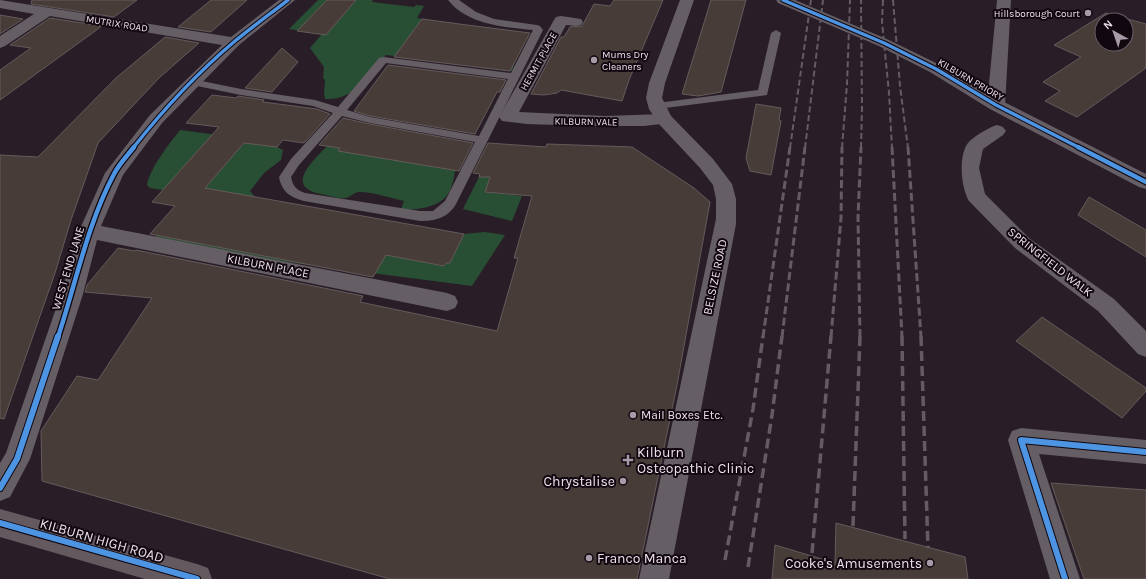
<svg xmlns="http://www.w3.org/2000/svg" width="1146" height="579" font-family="Karla,sans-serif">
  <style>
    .green { fill: #284e33 }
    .building { fill: #483c38; stroke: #645b5b; fill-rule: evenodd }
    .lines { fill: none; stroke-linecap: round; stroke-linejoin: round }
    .lane { fill: #665e65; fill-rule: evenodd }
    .street { fill: #665e65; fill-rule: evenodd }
    .secondary { fill: #665e65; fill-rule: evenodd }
    .primary { fill: #655960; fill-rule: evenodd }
    .rail-far2 { stroke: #645b63; stroke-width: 2; stroke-dasharray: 6 3; stroke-linecap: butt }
    .rail-far1 { stroke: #645b63; stroke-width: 3; stroke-dasharray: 8 3.5; stroke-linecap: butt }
    .rail { stroke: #645b63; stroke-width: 3.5; stroke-dasharray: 10 5; stroke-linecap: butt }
    .cycleway-far2-casing { stroke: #10070f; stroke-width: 5.5 }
    .cycleway-far1-casing { stroke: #10070f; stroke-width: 7 }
    .cycleway-casing { stroke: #10070f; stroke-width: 8 }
    .cycleway-far2 { stroke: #4d94e3; stroke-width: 3.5 }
    .cycleway-far1 { stroke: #4d94e3; stroke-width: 4.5 }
    .cycleway { stroke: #4d94e3; stroke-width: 6 }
    .poi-dot { fill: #a89ba7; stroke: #10070f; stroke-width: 1.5 }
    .labels { text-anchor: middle; stroke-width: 4; stroke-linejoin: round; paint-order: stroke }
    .far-poi-label { font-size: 10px; fill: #eddfeb; stroke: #10070f; text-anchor: end }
    .far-street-label { font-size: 10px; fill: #eddfeb; stroke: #10070f }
    .street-label { font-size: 12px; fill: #eddfeb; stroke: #10070f }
    .poi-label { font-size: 12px; fill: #eddfeb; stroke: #10070f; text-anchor: start }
    .near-poi-label { font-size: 14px; fill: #eddfeb; stroke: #10070f; text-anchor: start }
    .near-street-label { font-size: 14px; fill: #eddfeb; stroke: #10070f }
  </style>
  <rect width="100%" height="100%" fill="#291e28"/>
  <!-- green -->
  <path class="green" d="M318,0H373L372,2L414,7L416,5L424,6L417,18L422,19L412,33L520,47L512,71L481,68L480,66L386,55C367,74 356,101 325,99L324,93L325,80L323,78L324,67L310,48L322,34L326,35L289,29Z
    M180,130L240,138L203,146L163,190L150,188L147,185C150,168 169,144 180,130Z
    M246,142L277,147L283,150L281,160L264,173L250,191L255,197L386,255L444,266L446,263H450L464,234L485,232L505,235L472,286L157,245L156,236L192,196L205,188L234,153Z
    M327,146L340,148L456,167C454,175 453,187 448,194C440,207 415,211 401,209L404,201C390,198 374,192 359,192C354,192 350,198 345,198C338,199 328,195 321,194C283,187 314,160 327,146Z
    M479,177H490L486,192L522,196L512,221L463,209Z"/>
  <!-- building -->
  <path class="building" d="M32,0H137L114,17L31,4Z
    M211,0H247L211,32L178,27Z
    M327,0H356L326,35L297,31Z
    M614,0H663L629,80L622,101L561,90L557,93L544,95L531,94L561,37H564L570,27L582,26L594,4L610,6Z
    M711,0H746L721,92L698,96L682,94Z
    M1106,13L1146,24V68L1077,117L1045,101L1060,91L1043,82L1081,57L1054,45ZM1102,20H1126V44H1102Z
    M0,15L23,19L0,34Z
    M50,18L102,26L0,100V70L31,48L10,45Z
    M422,19L467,25L530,33L510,71L394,57Z
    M165,37L199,43L159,78L98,143L71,220L55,273L4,419L0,418V155L38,157L116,78Z
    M282,48L298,62L272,92L245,88Z
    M388,65L506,80L500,92H497L475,134L370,116L354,111Z
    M212,95L236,98L238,96L264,100L263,102L317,109L330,114L304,143L283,140L277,147L244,143L205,188L464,234L450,263H446L444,266L386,255L373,277L150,234L175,206L152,202L219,127L186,123Z
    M756,104L781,108L779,120L781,121L771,175L750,171L746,158Z
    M343,118L370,124L473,143L459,171L338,151L340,148L319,145Z
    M488,143L546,147L547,144L632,147L694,188L710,202L677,385L637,579H390L42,481L41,431L77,376L98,380L152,298L85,292L87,285L118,248L135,251L136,250L363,296L360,302L497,331L518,258H514L532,196L485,192L490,177H479L480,174L473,173Z
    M1089,197L1146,230V257L1078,215Z
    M1042,317L1146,388V391L1122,418L1016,341Z
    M1051,483L1146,490V579H1084Z
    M836,523L965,557L968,579H772L775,545L835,563Z"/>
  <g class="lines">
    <!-- lane -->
    <path class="lane" d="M448,0H459L476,12L494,19L537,25L540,26L543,30L456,204C448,218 435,221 420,221L304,201C290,197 282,192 279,177L291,159L333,113L313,106L241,95L192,85L187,82L192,79L241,89L315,100L338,107L379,58L383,57L511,73L533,30C504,27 468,25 448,0ZM386,63L508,79L479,136L370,117L347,110ZM342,116L370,123L475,142L445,201L433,211H420L305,193C296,190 293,186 291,177L299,165Z
      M776,30L781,33L767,95L657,109L652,106L657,103L758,90L771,33Z"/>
    <!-- street -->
    <path class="street" d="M0,0L231,37L279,0H295L239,45L162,123L123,175L101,226L447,293L455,296L458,302L455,308L447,311L97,240L83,294L30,459L10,497L0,501V463L6,453L61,294L79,231L105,173L150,115L222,45L50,16L5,46L0,48V36L34,14L0,8Z
      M997,0H1011L1005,105L1002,109L996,110L990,109L987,105Z
      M561,16L581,19L583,22L581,25L576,26L566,25L519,112L605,116L664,114L670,115L673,119L670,123L644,126H586L527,124L502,121L499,117L554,20L556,17Z
      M997,125L1003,127L1006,131L1003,135L983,149L979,168L985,194L1029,238L1114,299L1146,331V357L1138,354L1098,311L1015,248L969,201C961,188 958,156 968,143C974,136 988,128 997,125Z
      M1021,428L1146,440V464L1039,454L1080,579H1050L1008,440L1012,431Z"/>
    <!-- secondary -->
    <path class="secondary" d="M680,0H694L665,83L662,98L671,116L713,159L732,184L736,199V224L669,579H639L716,219V199L713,185L700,168L658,123L649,109L646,98L649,83Z
      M776,0H795L889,40L942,66L1002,101L1146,174V189L1139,187L990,109L930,72L879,46L778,3Z"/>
    <!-- primary -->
    <path class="primary" d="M0,509L197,564L208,568L212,579H145L0,537Z"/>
    <!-- rail-far2 -->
    <path class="rail-far2" d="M883,0L882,22L889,93L892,148
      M893,0L900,86L908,148
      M790,148L811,0
      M805,148L823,0
      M842,148L847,84L850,0
      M861,148L862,108L861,0"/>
    <!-- rail-far1 -->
    <path class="rail-far1" d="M892,147L902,337
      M908,147L921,337
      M763,337L790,147
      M782,337L805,147
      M831,337L841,218L842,147
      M860,337L858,217L861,147"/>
    <!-- rail -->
    <path class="rail" d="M902,336L905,539
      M921,336L928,548
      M853,526L860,336
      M812,553L831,336
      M725,560L753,409L763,336
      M748,567L772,415L782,336"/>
    <defs>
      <path id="cycleway-far2" d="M783,0L884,43L936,69L996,105L1080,148
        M133,148C163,110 197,73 235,41C252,27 270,14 288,0"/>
      <path id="cycleway-far1" d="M1078,147L1146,182
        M58,337C76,283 87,225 114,174C119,164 127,156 134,147"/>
      <path id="cycleway" d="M0,488L17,459L58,336
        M0,523L197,579
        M1065,579L1021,440L1146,452"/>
    </defs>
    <!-- cycleway-far2 casing -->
    <use href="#cycleway-far2" class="cycleway-far2-casing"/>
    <!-- cycleway-far1 casing -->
    <use href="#cycleway-far1" class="cycleway-far1-casing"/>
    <!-- cycleway casing -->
    <use href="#cycleway" class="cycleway-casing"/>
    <!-- cycleway-far2 -->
    <use href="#cycleway-far2" class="cycleway-far2"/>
    <!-- cycleway-far1 -->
    <use href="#cycleway-far1" class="cycleway-far1"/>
    <!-- cycleway -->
    <use href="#cycleway" class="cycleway"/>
  </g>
  <!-- markers -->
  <g class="poi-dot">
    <circle cx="1088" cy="13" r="4"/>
    <circle cx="594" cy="60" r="4"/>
    <circle cx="633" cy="415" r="4"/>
    <path d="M626 454h4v4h4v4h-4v4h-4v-4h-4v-4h4z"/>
    <circle cx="623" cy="481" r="4"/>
    <circle cx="589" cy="558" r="4"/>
    <circle cx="930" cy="563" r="4"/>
  </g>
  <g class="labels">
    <!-- far-poi labels -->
    <g class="far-poi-label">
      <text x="1080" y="17">Hillsborough Court</text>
      <text x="602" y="58" text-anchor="start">Mums Dry<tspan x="602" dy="12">Cleaners</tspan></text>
    </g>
    <!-- far-street labels -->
    <g class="far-street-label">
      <text transform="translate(117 23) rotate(9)" y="4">MUTRIX ROAD</text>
      <text transform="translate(538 61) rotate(-61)" y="4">HERMIT PLACE</text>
      <text transform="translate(971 79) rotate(30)" y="4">KILBURN PRIORY</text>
      <text transform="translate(586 121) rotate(1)" y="4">KILBURN VALE</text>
    </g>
    <!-- street labels -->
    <g class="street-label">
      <text transform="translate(1050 262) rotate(38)" y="4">SPRINGFIELD WALK</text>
      <text transform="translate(268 266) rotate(11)" y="4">KILBURN PLACE</text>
      <text transform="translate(68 268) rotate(-73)" y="4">WEST END LANE</text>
      <text transform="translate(715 277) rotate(-78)" y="4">BELSIZE ROAD</text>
    </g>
    <!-- poi labels -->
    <g class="poi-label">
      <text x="641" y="419">Mail Boxes Etc.</text>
    </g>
    <!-- near-poi labels -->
    <g class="near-poi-label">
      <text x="637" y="457">Kilburn<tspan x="637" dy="16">Osteopathic Clinic</tspan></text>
      <text x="615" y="486" text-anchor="end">Chrystalise</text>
      <text x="597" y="563">Franco Manca</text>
      <text x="922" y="568" text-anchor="end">Cooke's Amusements</text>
    </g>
    <!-- near-street labels -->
    <g class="near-street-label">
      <text transform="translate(102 540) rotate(16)" y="5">KILBURN HIGH ROAD</text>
    </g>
  </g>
  <!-- north arrow -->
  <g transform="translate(1114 32) rotate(320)"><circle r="19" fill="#10070f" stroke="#685d67"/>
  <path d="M0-3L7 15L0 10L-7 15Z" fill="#a89ba7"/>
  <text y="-6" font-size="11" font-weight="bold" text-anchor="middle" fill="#eddfeb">N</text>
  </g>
</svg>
